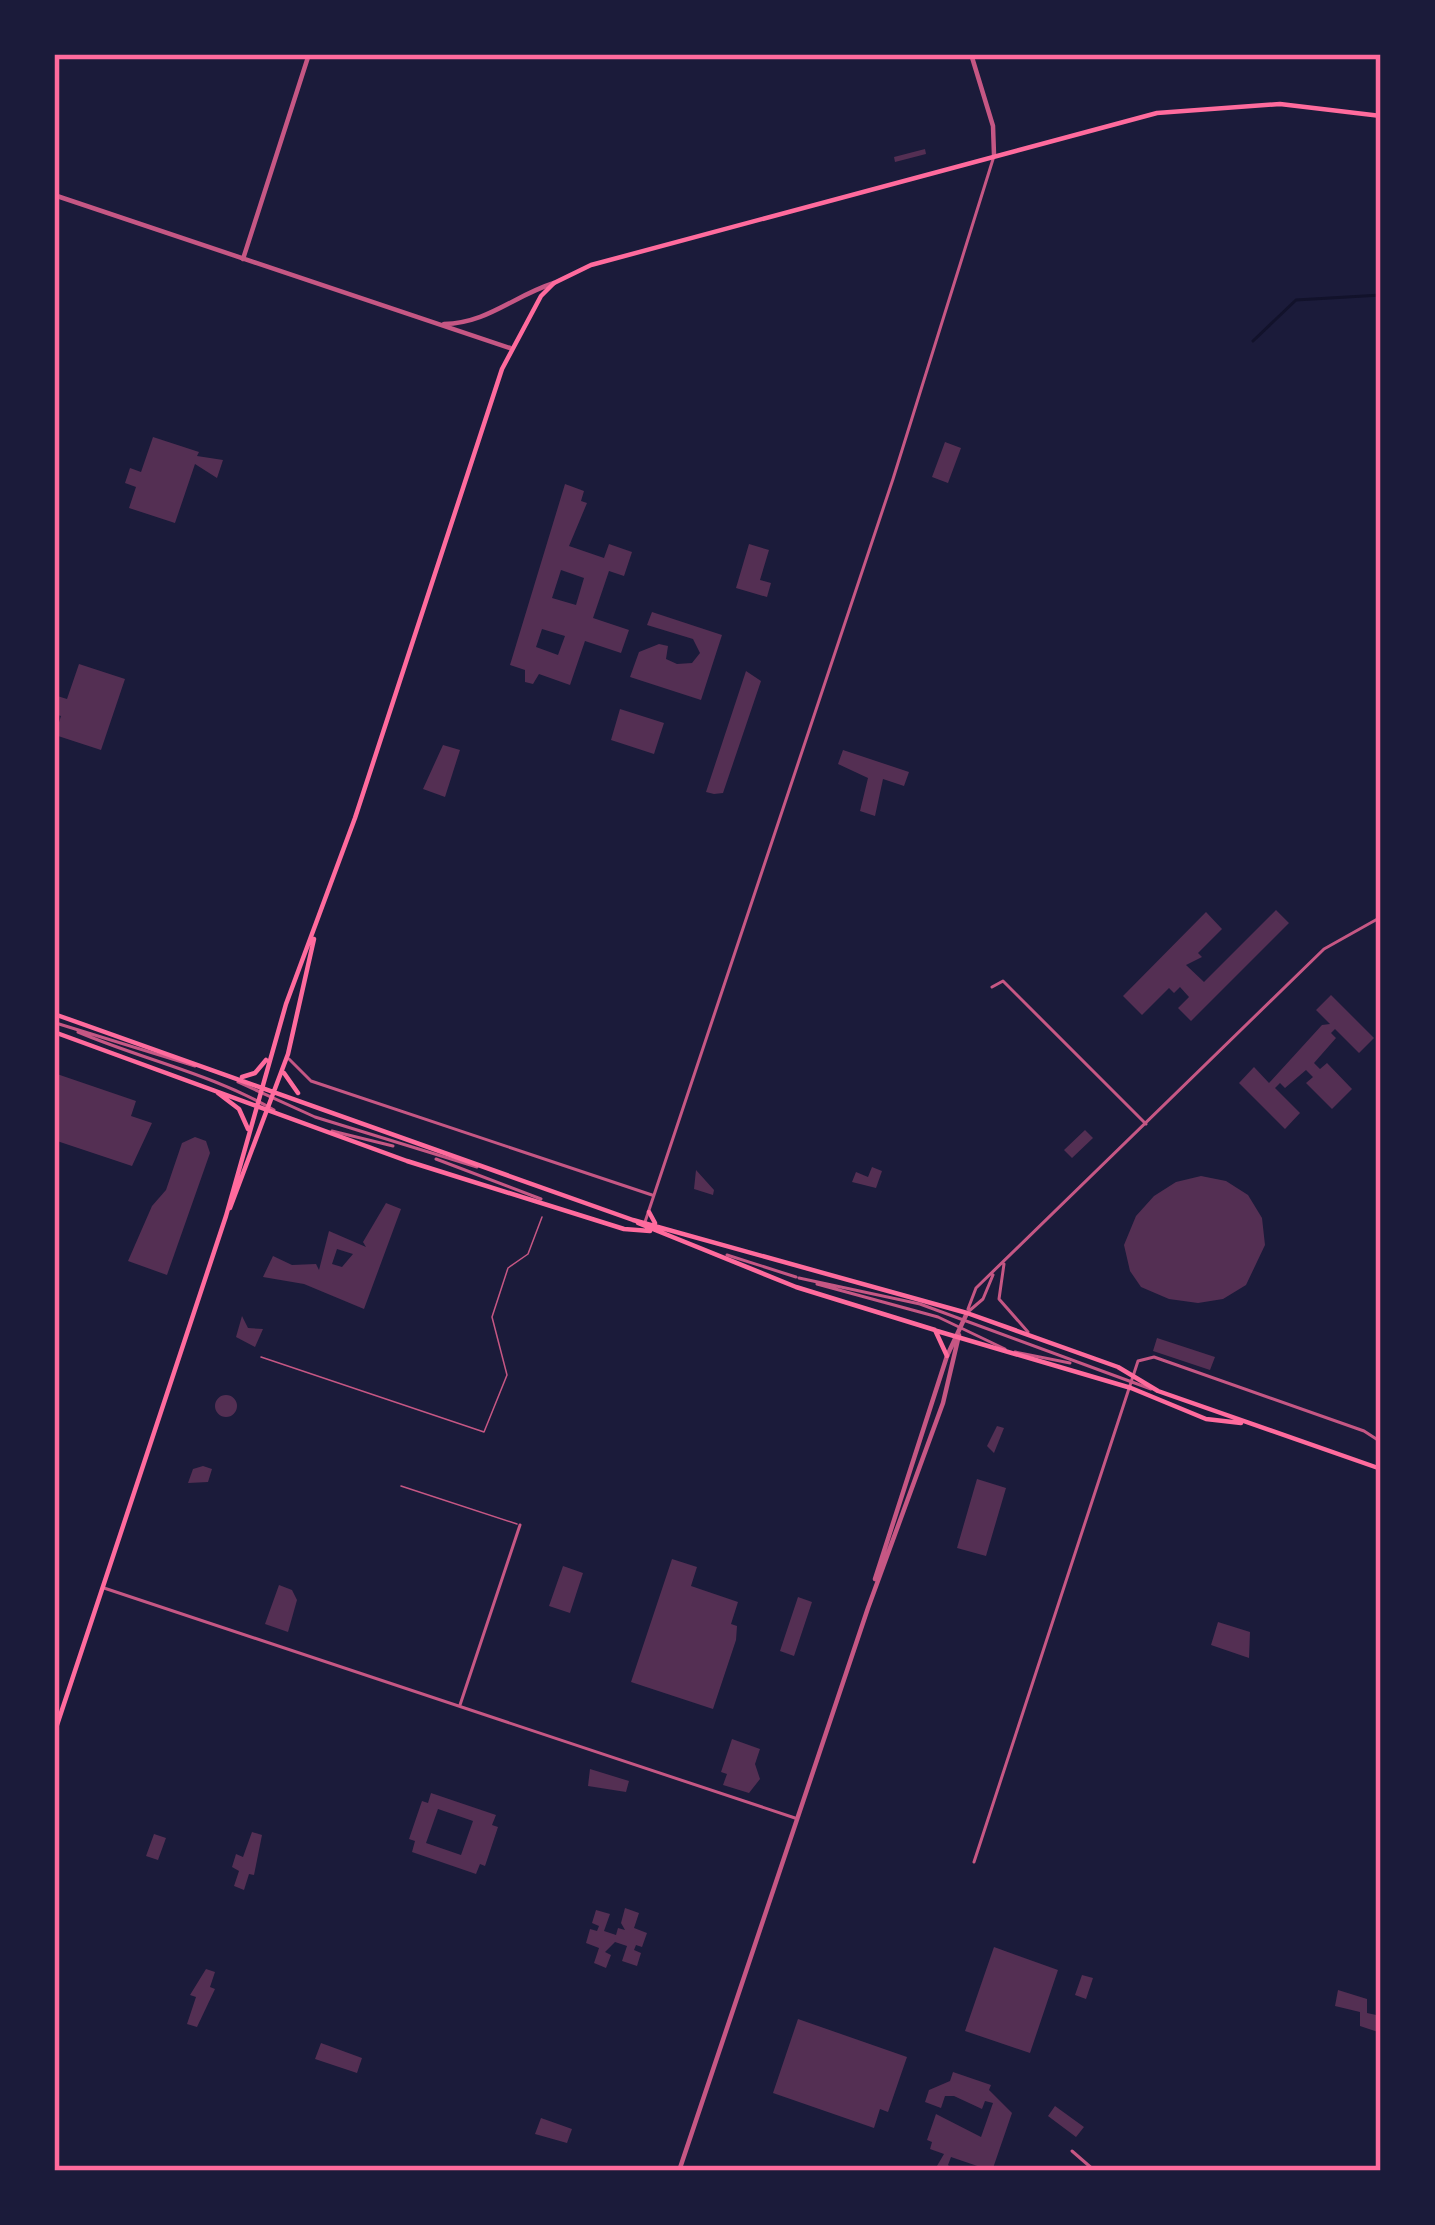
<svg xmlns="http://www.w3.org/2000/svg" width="1435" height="2225" font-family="'Source Sans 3',sans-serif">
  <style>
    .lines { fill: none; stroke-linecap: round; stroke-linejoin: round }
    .stream { stroke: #12122b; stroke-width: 3 }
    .building { fill: #542f53; fill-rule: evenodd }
    .service { stroke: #c65784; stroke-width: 1.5 }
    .minor { stroke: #c65784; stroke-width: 3 }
    .tertiary { stroke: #c65784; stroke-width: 4.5 }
    .secondary { stroke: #ff6b9d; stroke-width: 4.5 }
    .neatline { fill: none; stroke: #ff6b9d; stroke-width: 4.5 }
  </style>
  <rect width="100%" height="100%" fill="#1b1b3a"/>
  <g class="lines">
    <!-- stream -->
    <path class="stream" d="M1253,341L1296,300L1381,295"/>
  </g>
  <!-- building -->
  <path class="building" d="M925,149L926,154L895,162L894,157Z
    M153,437L199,452L197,456L223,460L217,478L195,464L175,523L129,508L136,487L125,483L130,468L141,472Z
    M945,442L961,448L948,483L932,477Z
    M565,484L584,491L581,501L587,503L569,546L604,558L609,544L632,552L624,576L609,571L593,618L629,630L621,653L585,641L570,685L539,674L533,684L525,682V670L510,665ZM561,570L584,578L576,605L552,598ZM542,629L565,636L558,655L536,647Z
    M749,544L769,550L760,580L771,583L767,597L736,588Z
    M652,612L722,635L701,700L630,677L639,652L659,644L668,646L666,659L677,664L692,663L700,653L693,639L647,625Z
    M79,664L125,679L101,750L55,735L61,716L54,714V695L67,699Z
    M746,671L761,681L723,793L714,794L706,792Z
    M620,709L664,723L654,754L611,740Z
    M443,745L460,750L445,797L423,789Z
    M843,750L909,772L904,786L883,779L875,816L860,811L868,778L838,764Z
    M1276,910L1289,923L1191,1021L1178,1008L1189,997L1180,987L1174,993L1169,988L1142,1015L1123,996L1206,912L1222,929L1198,953L1202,957L1186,965L1204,982Z
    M1331,995L1374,1038L1359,1053L1335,1029L1331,1033L1336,1038L1314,1063L1320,1069L1327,1063L1352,1089L1332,1109L1306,1083L1313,1077L1306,1070L1285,1088L1280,1083L1275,1088L1300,1113L1285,1129L1239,1083L1254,1067L1269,1083L1322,1025L1330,1024L1316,1010Z
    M54,1073L136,1101L131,1116L152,1123L132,1166L54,1140Z
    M1085,1130L1093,1138L1072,1158L1064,1150Z
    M195,1137L206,1141L210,1153L167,1275L128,1261L152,1206L166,1190L182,1143Z
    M872,1167L882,1171L876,1188L852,1182L856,1172L868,1177Z
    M696,1170L714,1190L713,1195L694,1189Z
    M1201,1176L1226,1181L1248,1195L1262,1218L1265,1245L1246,1285L1223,1299L1198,1303L1169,1299L1141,1287L1130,1271L1124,1245L1136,1216L1154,1196L1176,1182Z
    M386,1203L401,1209L364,1309L304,1284L263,1277L273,1256L292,1265L316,1264L319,1270L329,1231L366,1247L363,1242ZM337,1249L353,1254L342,1267L332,1264Z
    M242,1316L248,1328L263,1329L255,1347L236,1337Z
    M1157,1338L1215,1357L1210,1370L1153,1351Z
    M215 1406a11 11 0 1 1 22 0a11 11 0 1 1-22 0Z
    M997,1426L1004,1428L994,1453L987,1446Z
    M203,1466L212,1469L208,1482L188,1483L193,1469Z
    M977,1479L1006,1488L986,1556L957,1548Z
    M672,1559L697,1567L691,1586L738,1602L731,1624L737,1626L736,1640L713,1709L631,1682Z
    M563,1566L583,1573L570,1613L549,1606Z
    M279,1585L292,1590L297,1600L288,1632L265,1624Z
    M798,1597L812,1602L794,1656L780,1651Z
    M1218,1622L1250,1632L1249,1658L1211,1645Z
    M732,1739L760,1749L755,1764L760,1779L749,1793L723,1785L727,1774L721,1772Z
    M590,1769L629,1781L626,1792L588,1786Z
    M431,1793L496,1815L492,1825L498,1827L485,1866L480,1864L476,1874L412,1852L415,1841L409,1839L422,1801L428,1803ZM438,1809L473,1821L461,1855L426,1843Z
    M252,1832L262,1835L254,1875L249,1874L244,1890L234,1886L239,1871L232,1867L236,1854L243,1857Z
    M154,1834L166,1838L158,1860L146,1856Z
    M625,1908L639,1913L634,1928L647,1933L642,1947L636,1945L634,1950L641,1953L637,1966L622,1961L627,1946L615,1942L605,1952L611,1955L606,1968L594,1963L599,1948L586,1943L590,1929L597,1931L599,1926L592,1923L596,1910L610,1914L604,1931L616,1935L618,1928L625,1930L621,1923Z
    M994,1947L1058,1970L1030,2053L965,2031Z
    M206,1969L215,1972L210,1987L215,1989L197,2027L187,2024L196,1997L190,1995Z
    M1082,1975L1093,1978L1086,1999L1075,1995Z
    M1338,1990L1367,1999V2013L1381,2016V2033L1360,2026V2012L1335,2006Z
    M798,2019L907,2057L888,2112L880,2109L874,2128L773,2093Z
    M321,2043L362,2058L357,2073L315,2059Z
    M953,2072L991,2085L989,2090L1012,2113L992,2171L951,2157L948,2165L954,2171H934L944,2154L930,2149L932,2142L927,2140L936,2114L981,2137L993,2103L985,2101L982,2109L954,2096H945L941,2108L925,2102L929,2090L950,2081Z
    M1055,2106L1084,2127L1076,2137L1048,2116Z
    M541,2118L572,2129L567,2143L535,2134Z"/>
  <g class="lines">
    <!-- service -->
    <path class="service" d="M261,1357L484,1432L507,1375L492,1317L508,1268L528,1254L542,1217
      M401,1486L517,1524"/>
    <!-- minor -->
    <path class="minor" d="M992,987L1003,981L1146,1124
      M59,1024L195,1066
      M78,1032C144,1060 212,1074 274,1110
      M289,1059L311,1081L652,1195
      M238,1082L315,1117L477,1167
      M332,1131L393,1146
      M436,1159L541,1199
      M644,1225L893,479L994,156
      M727,1255L796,1277
      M1004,1264L999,1299L1028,1332
      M799,1278L920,1304L1151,1389
      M817,1284L938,1317L1005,1349
      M968,1309L976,1288L1324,949L1381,917
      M969,1311L983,1299L993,1275
      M1015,1352L1070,1363
      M104,1588L795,1818
      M460,1705L520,1525
      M974,1862L1138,1361L1154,1357L1364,1431L1381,1442
      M1072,2151L1095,2171"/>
    <!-- tertiary -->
    <path class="tertiary" d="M971,54L993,126L994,155
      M54,195L510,348
      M243,259L309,54
      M444,324C488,323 513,296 554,283
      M875,1579L947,1356L967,1313
      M679,2171L868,1608L943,1403L959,1335"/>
    <!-- secondary -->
    <path class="secondary" d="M54,1014L633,1220L967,1313L1118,1367L1158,1391L1381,1469
      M54,1032L407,1161L624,1229L650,1231
      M284,1073L298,1093
      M242,1077L255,1073L266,1060
      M218,1093L239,1109L248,1129
      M230,1208L288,1054L314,939
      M649,1212L655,1223
      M638,1223L796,1287L935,1330L947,1356
      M937,1331L1131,1388L1206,1419L1241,1423
      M54,1734L226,1216L286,1004L355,818L502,369L541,296L554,283L591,265L1157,113L1280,104L1381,116"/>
  </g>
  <!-- border -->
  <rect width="1435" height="2225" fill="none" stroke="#1b1b3a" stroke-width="114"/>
  <rect x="57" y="57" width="1321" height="2111" class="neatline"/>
</svg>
